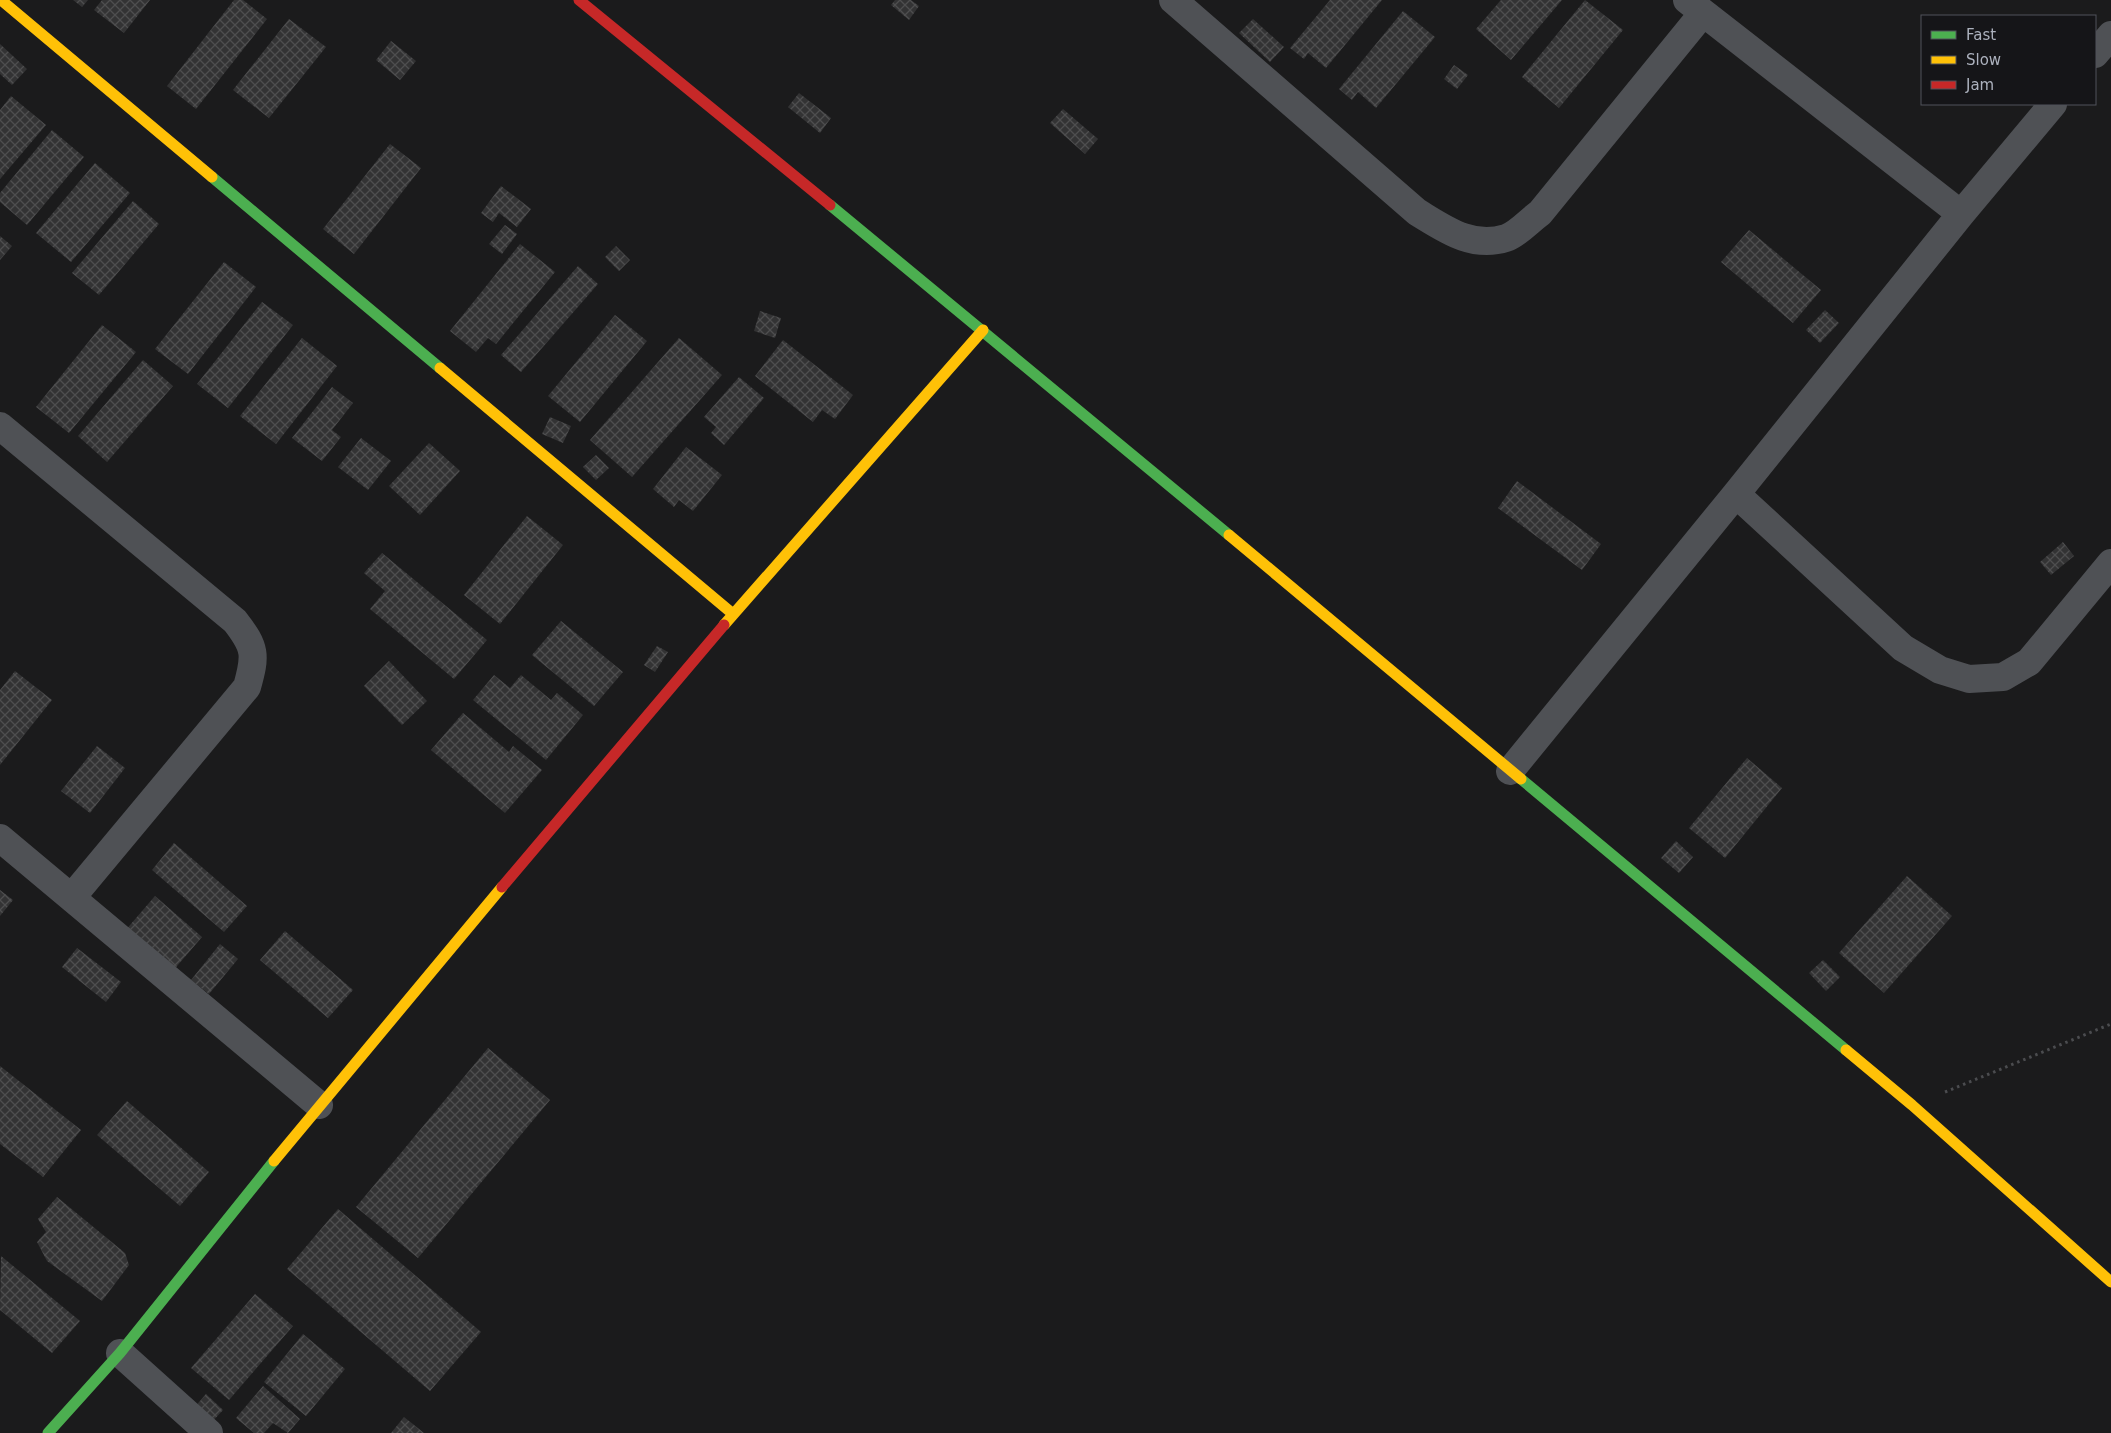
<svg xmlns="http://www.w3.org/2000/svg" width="2111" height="1433" font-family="'DejaVu Sans',sans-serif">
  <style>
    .building { fill: url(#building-cross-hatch) }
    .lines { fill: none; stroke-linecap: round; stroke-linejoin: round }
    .path { stroke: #4b4c4f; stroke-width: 3; stroke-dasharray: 2.5 4; stroke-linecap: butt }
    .street { stroke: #4f5155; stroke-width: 28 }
    .fast { stroke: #4caf50; stroke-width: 11 }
    .slow { stroke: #ffc107; stroke-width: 11 }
    .jam { stroke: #c62828; stroke-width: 11 }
  </style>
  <defs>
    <pattern id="building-cross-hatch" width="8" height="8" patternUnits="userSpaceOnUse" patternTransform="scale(1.25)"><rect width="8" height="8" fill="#333334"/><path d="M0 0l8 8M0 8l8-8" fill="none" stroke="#4e4e4f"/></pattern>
  </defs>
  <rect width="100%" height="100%" fill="#1b1b1c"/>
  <!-- building -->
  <path class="building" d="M73,0H88L82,7Z
    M102,0H150L124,33L94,10Z
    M234,0H243L267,19L196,109L167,86Z
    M895,0H911L919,6L909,20L891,5Z
    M1330,0H1382L1326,68L1308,53L1304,59L1290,48Z
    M1501,0H1562L1511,60L1476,29Z
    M1585,0L1623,30L1559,108L1522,77Z
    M1403,11L1435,37L1376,108L1358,92L1352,100L1339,89Z
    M289,19L326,47L269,118L233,90Z
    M1253,19L1284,47L1270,62L1239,33Z
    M391,41L416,61L400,80L376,60Z
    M0,44L27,69L12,85L0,74Z
    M1454,65L1468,75L1457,89L1444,79Z
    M799,93L831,118L820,133L788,107Z
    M11,96L46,125L0,179V110Z
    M1063,109L1098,139L1085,154L1050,123Z
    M52,130L84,157L27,225L0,202V193Z
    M390,144L421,168L354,254L323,229Z
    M95,163L130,193L71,262L36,233Z
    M501,186L531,209L517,227L499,213L493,222L481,213Z
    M133,201L159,224L99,295L72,273Z
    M505,225L517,234L502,254L489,244Z
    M1749,230L1821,290L1793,323L1721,262Z
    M0,236L12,246L0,260Z
    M520,244L555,272L496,344L488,338L476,352L450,331Z
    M616,246L630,260L619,271L605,257Z
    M224,262L256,287L188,374L155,349Z
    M578,266L598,284L521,372L501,355Z
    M262,302L293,325L228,408L197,384Z
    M1825,310L1839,323L1820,343L1806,330Z
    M760,311L781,318L775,338L754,331Z
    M615,315L647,341L580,422L548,396Z
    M102,325L136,352L69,433L36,407Z
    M302,338L337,366L276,444L240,416Z
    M679,338L722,375L632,477L590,440Z
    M783,340L853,395L835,419L822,410L813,422L755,376Z
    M143,360L173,386L107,462L78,436Z
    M739,377L764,398L724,445L711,433L716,427L704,417Z
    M332,387L353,403L332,430L341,437L322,461L292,438Z
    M550,417L571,426L563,443L542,434Z
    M361,438L391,461L368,490L338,467Z
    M429,443L460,471L420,515L389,486Z
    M686,447L722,475L693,511L679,500L674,507L653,489Z
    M596,455L609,468L596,480L583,467Z
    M1517,481L1601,544L1582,570L1498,508Z
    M527,516L563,545L500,624L464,595Z
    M2063,542L2074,556L2051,575L2040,562Z
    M382,553L487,640L454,679L370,609L385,591L364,573Z
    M561,621L623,672L594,706L532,655Z
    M657,646L668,652L655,672L644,665Z
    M389,661L427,701L402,725L364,686Z
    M15,671L52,700L0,765V690Z
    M494,675L510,688L521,675L551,700L557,693L583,715L546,760L473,700Z
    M463,713L509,752L513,746L542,770L505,813L431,750Z
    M97,746L125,768L90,813L61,791Z
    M1747,758L1782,788L1725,858L1689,828Z
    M1676,841L1693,857L1679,873L1661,858Z
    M174,843L247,906L224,932L152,870Z
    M1907,876L1952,916L1884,993L1839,953Z
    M0,890L13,900L0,916Z
    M155,896L202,937L171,973L124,932Z
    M285,931L353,990L328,1018L260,960Z
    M220,944L238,959L209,994L191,980Z
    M77,948L121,982L106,1002L62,967Z
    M1823,960L1840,977L1826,991L1809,973Z
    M488,1048L550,1100L418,1258L356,1207Z
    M0,1066L81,1130L43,1177L0,1144Z
    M127,1101L209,1172L180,1206L97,1135Z
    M57,1197L125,1253L129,1265L102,1301L47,1261L37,1242L46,1232L38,1219Z
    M338,1209L481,1332L430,1391L287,1269Z
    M1,1256L80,1321L52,1353L0,1310Z
    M255,1294L293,1326L229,1400L191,1368Z
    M303,1334L345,1369L306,1416L264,1382Z
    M263,1386L300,1419L288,1433L273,1423L264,1433H254L236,1418Z
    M206,1394L223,1410L211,1423L194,1408Z
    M404,1417L424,1433H391Z"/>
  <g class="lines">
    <!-- path -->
    <path class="path" d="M1945,1092L2111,1024"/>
    <!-- street -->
    <path class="street" d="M1173,0L1417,212C1445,229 1472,249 1506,238C1518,234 1530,220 1540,213L1703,13
      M1687,0L1961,214
      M2095,54L2111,35
      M0,426L235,621C256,648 256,655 247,687L72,897
      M1736,494L1903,648L1940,670L1969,679L2003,677L2029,662L2111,563
      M1510,771L1736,494L1961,214L2053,104
      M0,838L319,1105
      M120,1353L209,1433"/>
    <!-- fast -->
    <path class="fast" d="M212,177L440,368
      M830,205L1229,535
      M1521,779L1846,1050
      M48,1433L120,1353L274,1161"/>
    <!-- slow -->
    <path class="slow" d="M1,0L212,177
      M440,368L733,614
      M1229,535L1521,779
      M724,625L983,330
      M1846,1050L1912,1105L2111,1282
      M274,1161L502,887"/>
    <!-- jam -->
    <path class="jam" d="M579,0L830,205
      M502,887L724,625"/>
  </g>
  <!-- legend -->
  <rect x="1921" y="15" width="175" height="90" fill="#151518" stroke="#51535a"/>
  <rect x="1931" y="31" width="25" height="8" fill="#4caf50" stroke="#51535a"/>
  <text x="1966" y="40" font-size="15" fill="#acb1bd">Fast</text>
  <rect x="1931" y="56" width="25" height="8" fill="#ffc107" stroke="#51535a"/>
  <text x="1966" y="65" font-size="15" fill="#acb1bd">Slow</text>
  <rect x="1931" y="81" width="25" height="8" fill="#c62828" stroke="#51535a"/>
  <text x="1966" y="90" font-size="15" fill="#acb1bd">Jam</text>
</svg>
